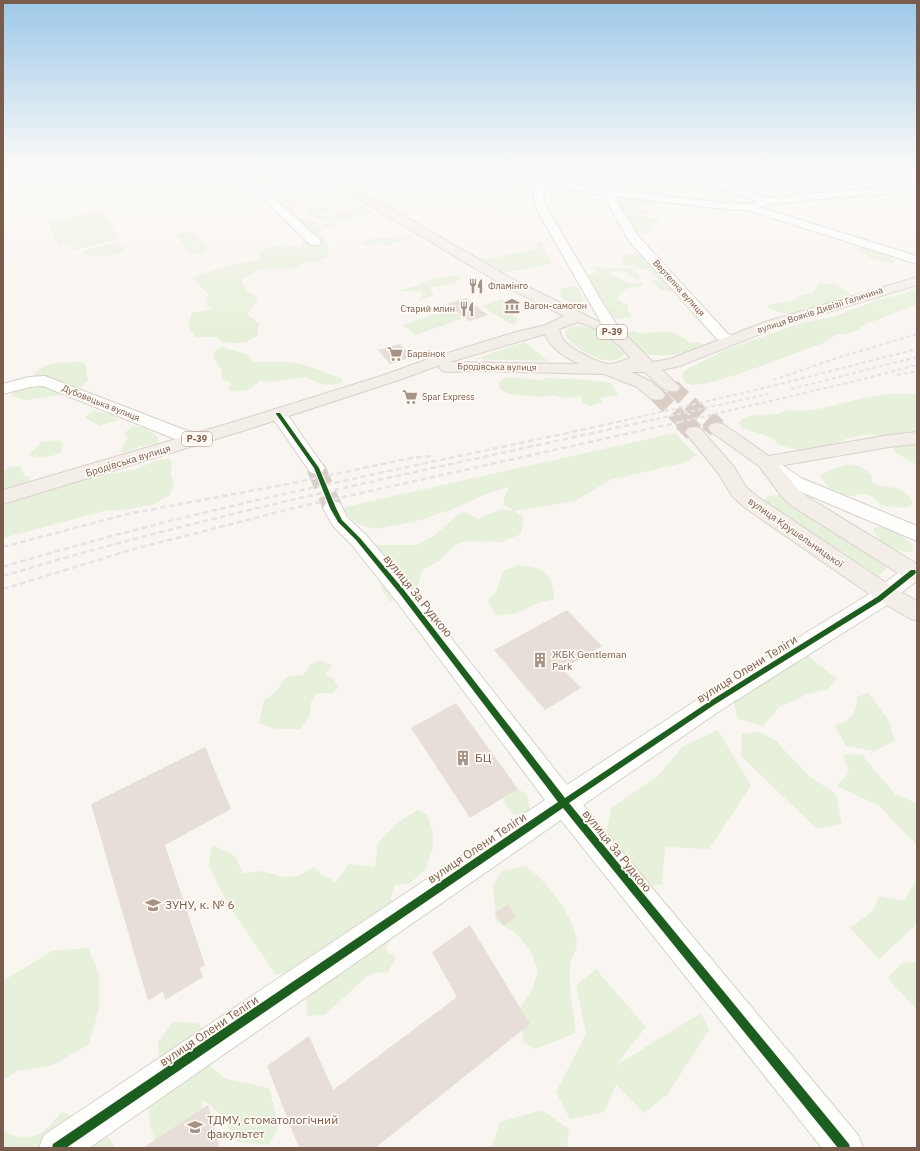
<svg xmlns="http://www.w3.org/2000/svg" width="920" height="1151" font-family="'IBM Plex Sans',sans-serif">
  <style>
    .green { fill: #e7f0db }
    .building { fill: #e6ded7 }
    .lines { fill: none; stroke-linecap: round; stroke-linejoin: round }
    .minor-tunnel { stroke: #d9cfc7; stroke-width: 19; stroke-dasharray: 19 10; stroke-linecap: butt }
    .major-tunnel-far1 { stroke: #d9cfc7; stroke-width: 16; stroke-dasharray: 16 8; stroke-linecap: butt }
    .major-tunnel { stroke: #d9cfc7; stroke-width: 20; stroke-dasharray: 20 10; stroke-linecap: butt }
    .minor-casing { stroke: #d7d1cb; stroke-width: 2 }
    .major-casing { stroke: #dad1cc; stroke-width: 2 }
    .minor { fill: #fefefd; fill-rule: evenodd }
    .major { fill: #f3eee8; fill-rule: evenodd }
    .rail-far1 { stroke: #e6e3e7; stroke-width: 2; stroke-dasharray: 4 3; stroke-linecap: butt }
    .rail { stroke: #e6e3e7; stroke-width: 2.5; stroke-dasharray: 5.5 3.5; stroke-linecap: butt }
    .cycleway-casing { stroke: #fffaf3; stroke-width: 2 }
    .cycleway { fill: #1b5e20; fill-rule: evenodd }
    .labels { text-anchor: middle; stroke-width: 3.5; stroke-linejoin: round; paint-order: stroke }
    .far-poi-label { font-size: 9px; fill: #7a5c4d; stroke: #fffaf3; text-anchor: start }
    .far-street-label { font-size: 9px; fill: #7a5c4d; stroke: #fffaf3 }
    .shield { fill: #fffaf3; stroke: #a28b7f; stroke-width: 1 }
    .shield-label { font-size: 9px; font-weight: bold; fill: #7a5c4d }
    .street-label { font-size: 10px; fill: #7a5c4d; stroke: #fffaf3 }
    .poi-label { font-size: 10px; fill: #7a5c4d; stroke: #fffaf3; text-anchor: start }
    .near-street-label { font-size: 12px; fill: #7a5c4d; stroke: #fffaf3 }
    .near-poi-label { font-size: 12px; fill: #7a5c4d; stroke: #fffaf3; text-anchor: start }
  </style>
  <rect width="100%" height="100%" fill="#f9f5f0"/>
  <!-- green -->
  <path class="green" d="M248,170H257L258,173H286L287,176L270,178L261,181H246V185L220,190L216,188L228,186L233,180L241,179L245,181L236,174Z
    M626,196L652,201L653,203L637,204L633,207L637,209L651,210L653,212L642,215L647,218L658,219L660,222L646,226L652,231L650,233H640L625,229L613,198Z
    M296,198V201L290,205L289,207L298,215V218L314,222L316,226H321L333,220L316,219L305,212L312,208H331V210L322,214V216L330,217L345,211L347,214H352V211L356,207H362L373,210L374,213L361,215L344,223L338,220H334L335,223H338L337,225C329,226 323,227 319,235L324,238L326,245L330,246L331,249L327,252L329,256L316,262L302,264L293,269H261L241,279L246,290L258,298L247,314L259,324L257,331L258,335C248,344 235,344 222,342L218,337H195L188,325L192,312L203,311L213,308L208,306L206,300L209,295L195,282L193,278C199,273 205,274 211,271C228,265 244,262 261,259L262,257L258,254C264,247 275,245 284,244L286,247L301,246L305,236L273,202Z
    M101,211H103L119,239L73,250L69,244L59,246L48,222Z
    M187,232L195,233L199,239L203,241L208,250L204,253L190,254L176,234Z
    M404,235L409,238L386,246L381,243L366,246L359,242L385,236L389,239Z
    M536,242H543L551,264L509,272L502,271L479,259L494,258L538,248Z
    M115,243L126,248C120,258 95,256 84,255L83,252L94,248Z
    M863,247L891,258L895,262L892,264L872,259L856,249Z
    M636,253L643,255L645,262L665,279L675,291C665,294 657,288 651,280H658C649,266 637,269 624,264L622,260L625,255Z
    M599,267L605,269L630,268L639,275L641,279C627,280 629,265 608,273L629,283H642L643,285C629,291 628,283 617,299L628,305V310L632,317L615,319L587,276L597,272L593,268Z
    M459,275L462,276L454,283L430,288L434,296L418,301L423,294L420,291H398L419,285L429,279Z
    M819,284H836L852,295L860,297L840,305L804,308L795,314L778,312L769,308L768,305L793,301L797,297L812,293Z
    M570,286L578,288L584,300L583,302L574,304L563,299L559,289Z
    M917,288V304L866,324L857,330L845,334H837L824,343C800,350 705,391 688,384C682,381 682,376 684,371L725,350L776,332L805,322L836,316L877,300L903,294Z
    M501,299L511,302L518,310L516,314L513,315L514,317L518,318L516,322L512,325L482,306Z
    M451,309L464,318L415,335L403,325Z
    M582,326C597,327 616,340 625,351L624,355C608,370 576,350 566,336L565,332L571,327Z
    M633,331C642,335 646,333 655,332C670,330 679,334 690,343C696,342 703,342 706,348C691,352 656,361 642,351C635,347 631,338 624,333Z
    M525,342L548,361L475,359Z
    M222,347L248,355L254,362C284,362 300,360 328,374C333,376 337,376 342,379L341,383L332,385L322,384L304,377L270,382L260,380C251,391 243,393 229,390L231,382L222,379V371L213,357L215,351Z
    M75,362L85,363L88,380L81,388L55,396L27,400L11,396L23,385L34,380V374C45,362 59,363 75,362Z
    M506,377L541,380L544,378L590,380C597,382 603,381 611,383L618,395C611,397 608,395 600,398L602,402L591,406L583,403L580,396L566,398L553,395L538,397L509,394L500,389L499,383Z
    M892,394H917V435L893,438L866,434L846,439L832,447L803,451L781,446L770,437L742,428L739,423L742,419L749,416L778,414L787,410L803,411L823,408L864,398Z
    M93,411L114,415L118,420L99,426L85,417Z
    M133,426C144,427 149,430 157,436L158,443L141,446L126,452H120L128,438L124,433Z
    M675,433L696,455L687,462L610,480L575,501L515,511L524,518L521,534L501,542L467,541L453,546L441,560L422,570L418,587L391,602L382,590L377,575L363,552L377,545H417L434,536L456,516L464,511L478,519L501,509L514,511L504,505V498L509,487L491,492L450,510L417,521L376,529L360,525L349,517L344,510L345,507L354,505Z
    M60,440L63,445L60,454C50,456 37,460 28,455L42,442Z
    M917,440V465L893,451L896,444Z
    M168,459L172,462L171,475L174,483L170,495L152,505L129,509L104,511L3,538V504L28,494L56,489L98,475L134,470L157,460Z
    M849,464C859,465 865,469 872,476V482C883,491 903,481 913,503C912,504 910,507 908,507C907,508 883,506 881,505C877,502 874,497 869,495C862,492 855,496 848,496C837,496 824,484 820,475C830,471 839,466 849,464Z
    M21,466L24,475L31,478L28,484L3,492V480L5,477L3,473L9,467Z
    M778,495L785,499L890,565L879,576L768,504L765,500L767,496Z
    M884,525L899,533L914,546L911,552C901,553 885,547 878,538C876,536 875,532 873,529Z
    M517,565C543,568 552,570 554,599L538,603L517,613L497,616L488,601L496,592L503,571Z
    M802,651L837,679L828,689L808,694L779,707L763,726L738,719L731,694Z
    M321,661L332,665L325,674L333,679L339,687L333,693H317L311,702L309,717L300,729H276L259,723L264,701L276,691L286,677L303,675L310,664Z
    M868,693L889,721L895,741L875,751L846,746L835,726C852,718 856,716 857,697Z
    M718,730L751,786L709,849L665,847L662,884L623,891L604,848L611,808L658,776L682,747Z
    M759,732L776,741L809,776L836,794L842,824L817,829L741,756L742,734Z
    M843,754L862,755L896,795L917,803V845L879,806L837,786L849,772Z
    M514,789C527,791 529,796 530,809C517,823 508,812 503,798Z
    M417,810L427,814L433,832V848L425,870L410,883L394,885L391,899L402,908L395,930L385,950L396,957L388,972L375,973L365,978L325,1015L307,1016V971L276,975L226,901L209,866L212,845L235,856L243,873L263,871L283,877L299,876L314,867L324,876L336,882L349,864L375,867L378,843L399,822Z
    M526,866C547,882 574,915 577,943C577,950 571,958 570,966C569,988 573,1010 576,1033L535,1049L524,1042L519,1010L533,988L538,970L531,952L517,934L496,921L493,885L502,871Z
    M917,880V924L879,959L850,928L874,910L879,896L903,901Z
    M88,948L99,974V1009L89,1044L51,1066L17,1071L3,1081V981L52,951Z
    M917,961V1010L888,978L901,964Z
    M596,969L646,1027L615,1066L701,1013L709,1030L667,1095L644,1113L616,1085L604,1112L570,1119L556,1092L586,1034L576,985Z
    M173,1022L198,1023L214,1045L210,1066L226,1079L269,1088L279,1126L269,1145L238,1142L219,1113L202,1099V1127L157,1146L150,1126L147,1099L160,1070L158,1043Z
    M542,1110L569,1129L567,1148H491L500,1122Z
    M62,1112C76,1117 111,1132 115,1148H3V1129C12,1138 27,1139 39,1134C47,1130 55,1119 62,1112Z"/>
  <!-- building -->
  <path class="building" d="M466,298L488,315L469,321L447,304Z
    M400,344L413,357L390,364L378,350Z
    M567,610L602,646L563,669L581,688L545,710L494,650Z
    M456,703L518,789L470,818L411,728Z
    M205,747L231,809L165,845L205,965L200,968L203,977L165,1000L163,991L148,1001L91,804Z
    M508,904L516,917L504,926L495,913Z
    M470,925L530,1024L375,1148H299L267,1066L309,1036L333,1090L457,997L432,952Z
    M208,1105L220,1148H143Z"/>
  <g class="lines">
    <!-- minor-tunnel -->
    <path class="minor-tunnel" d="M316,468L333,508"/>
    <!-- major-tunnel-far1 -->
    <path class="major-tunnel-far1" d="M672,387L710,422
      M657,395L684,422"/>
    <!-- major-tunnel -->
    <path class="major-tunnel" d="M683,421L694,432
      M709,421L717,428"/>
    <defs>
      <path id="minor" d="M232,170H243L319,239L321,242L319,245H311Z
        M676,170H692L769,198L838,191L917,186V192L838,197L770,204L759,207L917,256V264L747,210L723,209L614,196L638,236L726,332L737,341L735,344C727,346 723,343 716,338L629,241L603,195L580,192L556,184L555,182L560,179L582,186L723,203L747,204L757,201L677,172Z
        M547,179L552,182C541,195 541,193 548,210L604,305L624,336L622,339L617,340L612,339L603,326L537,210C532,198 530,183 547,179Z
        M45,376L185,430L204,434L207,438L204,442L198,443L175,439L43,386L30,387L3,394V384L29,377Z
        M278,409L284,410L322,464L325,468L322,472L316,474L310,472L270,414L272,410Z
        M766,456L772,458L801,478L917,526V541L787,486L760,466L757,462L760,458Z
        M333,501L340,503L347,517L365,534L410,586L567,785L703,696L871,593L906,567L913,564L917,565V580L887,605L721,710L583,805L858,1135L863,1148H822L561,820L89,1148H39L44,1135L545,800L394,598L351,544L333,526L323,508L326,503Z"/>
      <path id="major" d="M320,170H332L361,191L516,281L622,333C634,341 642,352 653,362L670,359L765,322L917,277V285L775,328L680,366L662,370L680,387L678,391C664,394 655,381 645,372H631C644,378 657,383 665,395L663,399L657,400L651,399L637,387L604,374L478,371L447,372L441,370L439,367L440,365L396,381L249,429L3,504V490L237,421L384,375L428,359L516,332L546,325L564,316L506,287L353,195ZM578,322C598,328 618,341 630,358C623,360 617,364 609,364C597,363 569,348 562,338C561,336 560,332 559,329ZM545,334C550,349 566,357 579,364L450,362Z
        M717,423L723,424L769,456L889,435L917,432V444L889,447L779,466L796,487L806,496L917,564V582L909,580L792,506L782,497L759,466L711,432L708,428L711,424Z
        M694,427L700,428L734,467L746,487L758,497L894,588L917,601V621L909,618L878,600L744,507L732,496L719,474L685,432L688,428Z"/>
    </defs>
    <!-- minor casing -->
    <use href="#minor" class="minor-casing"/>
    <!-- major casing -->
    <use href="#major" class="major-casing"/>
    <!-- minor -->
    <use href="#minor" class="minor"/>
    <!-- major -->
    <use href="#major" class="major"/>
    <!-- rail-far1 -->
    <path class="rail-far1" d="M897,375L917,371
      M773,380L837,358L917,334
      M791,389L917,357
      M617,422L760,389L917,349
      M643,422L768,394
      M680,422L852,382L917,365"/>
    <!-- rail -->
    <path class="rail" d="M3,547L127,514L288,484L411,458L433,456
      M3,567C206,505 415,467 622,421
      M3,576C215,512 432,469 647,421
      M3,589L130,550L294,508L684,421"/>
    <defs>
      <path id="cycleway" d="M276,413H280L319,468L336,508L342,520L360,538L404,590L565,798L710,701L877,597L911,570H915L916,572L915,574L881,601L714,705L569,803L849,1144L850,1148H838L563,808L66,1148H52L53,1144L558,802L400,594L356,540L338,522L330,508L314,468L276,414Z"/>
    </defs>
    <!-- cycleway casing -->
    <use href="#cycleway" class="cycleway-casing"/>
    <!-- cycleway -->
    <use href="#cycleway" class="cycleway"/>
  </g>
  <!-- sky -->
  <linearGradient id="sky" x2="0" y2="1"><stop stop-color="#9ec9e9"/><stop offset="0.51" stop-color="#fcfaf8"/><stop offset="1" stop-color="#fcfaf8" stop-opacity="0"/></linearGradient>
  <rect width="920" height="331" fill="url(#sky)"/>
  <!-- icons -->
  <defs>
    <symbol id="restaurant-bare" viewBox="-9 -9 18 18"><path d="M-5-6h1v4h1v-4h1v4h1v-4h1v5L-1.5 .5V6h-2V.5L-5-1ZM5-6V6H3V1.5H1.5Q1.5-4 5-6Z" fill="#a69286" stroke="#fffaf3" stroke-width="2.5" paint-order="stroke"/></symbol>
    <symbol id="museum-bare" viewBox="-9 -9 18 18"><path d="M0-6L6-3V-2H-6V-3ZM-5-1h2V3h-2ZM-1-1h2V3h-2ZM3-1h2V3H3ZM-6 4H6V6H-6Z" fill="#a69286" stroke="#fffaf3" stroke-width="2.5" paint-order="stroke"/></symbol>
    <symbol id="supermarket-bare" viewBox="-9 -9 18 18"><path d="M-6-5.5h2.5l.6 2H6L4.5 2H-2.5L-4.4-4H-6ZM-1.5 3.2a1.3 1.3 0 1 0 .1 0ZM3 3.2a1.3 1.3 0 1 0 .1 0Z" fill="#a69286" stroke="#fffaf3" stroke-width="2.5" paint-order="stroke"/></symbol>
    <symbol id="building-bare" viewBox="-9 -9 18 18"><path d="M-4-6H4V6H1V3H-1V6H-4ZM-2.5-4.3h1.7v1.8h-1.7ZM.8-4.3h1.7v1.8H.8ZM-2.5-1h1.7V.8h-1.7ZM.8-1h1.7V.8H.8Z" fill="#a69286" stroke="#fffaf3" stroke-width="2.5" paint-order="stroke"/></symbol>
    <symbol id="university-bare" viewBox="-9 -9 18 18"><path d="M0-5L7-2L0 1L-7-2ZM-4 1L0 2.5L4 1V4Q0 6-4 4Z" fill="#a69286" stroke="#fffaf3" stroke-width="2.5" paint-order="stroke"/></symbol>
  </defs>
  <g fill-rule="evenodd">
    <use href="#restaurant-bare" x="465" y="275" width="22" height="22"/>
    <use href="#museum-bare" x="501" y="295" width="22" height="22"/>
    <use href="#restaurant-bare" x="456" y="298" width="22" height="22"/>
    <use href="#supermarket-bare" x="384" y="343" width="22" height="22"/>
    <use href="#supermarket-bare" x="399" y="386" width="22" height="22"/>
    <use href="#building-bare" x="529" y="649" width="22" height="22"/>
    <use href="#building-bare" x="452" y="747" width="22" height="22"/>
    <use href="#university-bare" x="142" y="894" width="22" height="22"/>
    <use href="#university-bare" x="184" y="1116" width="22" height="22"/>
  </g>
  <g class="labels">
    <!-- far-poi labels -->
    <g class="far-poi-label">
      <text x="488" y="289">Фламінго</text>
      <text x="524" y="309">Вагон-самогон</text>
      <text x="455" y="312" text-anchor="end">Старий млин</text>
      <text x="407" y="357">Барвінок</text>
      <text x="422" y="400">Spar Express</text>
    </g>
    <!-- far-street labels -->
    <g class="far-street-label">
      <text transform="translate(679 288) rotate(48)" y="3">Вертепна вулиця</text>
      <text transform="translate(820 310) rotate(-18)" y="3">вулиця Вояків Дивізії Галичина</text>
      <text transform="translate(497 367) rotate(1)" y="3">Бродівська вулиця</text>
      <text transform="translate(101 403) rotate(22)" y="3">Дубовецька вулиця</text>
    </g>
    <!-- shield labels -->
    <g class="shield">
      <rect x="597" y="325" width="30" height="14" rx="3"/>
      <rect x="182" y="432" width="30" height="14" rx="3"/>
    </g>
    <g class="shield-label">
      <text x="612" y="335">Р-39</text>
      <text x="197" y="442">Р-39</text>
    </g>
    <!-- street labels -->
    <g class="street-label">
      <text transform="translate(128 460) rotate(-17)" y="4">Бродівська вулиця</text>
      <text transform="translate(796 532) rotate(35)" y="4">вулиця Крушельницької</text>
    </g>
    <!-- poi labels -->
    <g class="poi-label">
      <text x="552" y="658">ЖБК Gentleman<tspan x="552" dy="12">Park</tspan></text>
    </g>
    <!-- near-street labels -->
    <g class="near-street-label">
      <text transform="translate(418 596) rotate(51)" y="4">вулиця За Рудкою</text>
      <text transform="translate(747 669) rotate(-32)" y="4">вулиця Олени Теліги</text>
      <text transform="translate(477 848) rotate(-34)" y="4">вулиця Олени Теліги</text>
      <text transform="translate(617 851) rotate(51)" y="4">вулиця За Рудкою</text>
      <text transform="translate(209 1031) rotate(-34)" y="4">вулиця Олени Теліги</text>
    </g>
    <!-- near-poi labels -->
    <g class="near-poi-label">
      <text x="475" y="762">БЦ</text>
      <text x="165" y="909">ЗУНУ, к. № 6</text>
      <text x="207" y="1124">ТДМУ, стоматологічний<tspan x="207" dy="14">факультет</tspan></text>
    </g>
  </g>
  <!-- border -->
  <rect width="920" height="1151" fill="none" stroke="#7a5c4d" stroke-width="8"/>
</svg>
